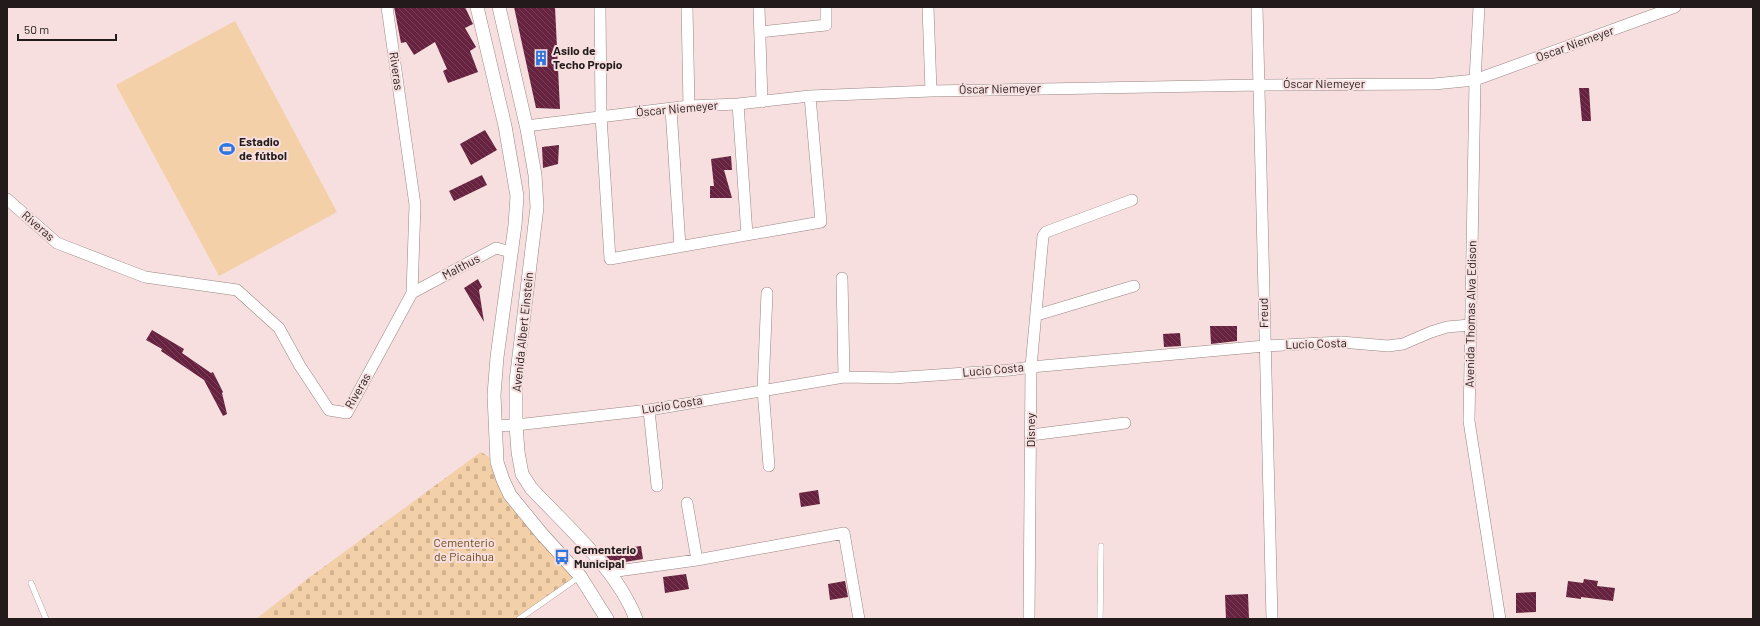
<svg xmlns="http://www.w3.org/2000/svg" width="1760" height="626" font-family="Barlow,sans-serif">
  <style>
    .green { fill: #f3d0a7 }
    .cemetery { fill: url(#cemetery-stones) }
    .building { fill: url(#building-back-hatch) }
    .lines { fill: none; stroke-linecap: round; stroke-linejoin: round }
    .service-casing { stroke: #998583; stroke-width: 6 }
    .minor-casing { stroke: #998583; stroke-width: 12 }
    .tertiary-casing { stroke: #998583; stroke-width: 14 }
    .service { stroke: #fff; stroke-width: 5.5 }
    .minor { stroke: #fff; stroke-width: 11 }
    .tertiary { stroke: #fff; stroke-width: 13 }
    .labels { text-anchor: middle; stroke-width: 4; stroke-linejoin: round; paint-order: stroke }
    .street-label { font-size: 12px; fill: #231b1b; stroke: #f6dfde }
    .poi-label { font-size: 12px; font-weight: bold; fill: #231b1b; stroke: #f6dfde; text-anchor: start }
    .park-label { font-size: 12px; fill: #6e4b19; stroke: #f6dfde }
  </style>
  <defs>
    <pattern id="cemetery-stones" width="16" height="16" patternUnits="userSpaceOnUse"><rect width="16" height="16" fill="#f3d0a7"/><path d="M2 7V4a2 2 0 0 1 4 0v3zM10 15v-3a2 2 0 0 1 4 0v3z" fill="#d0b28f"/></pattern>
    <pattern id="building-back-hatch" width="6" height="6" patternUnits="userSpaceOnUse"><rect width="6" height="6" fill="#66223e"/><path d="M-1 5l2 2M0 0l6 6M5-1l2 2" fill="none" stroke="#774157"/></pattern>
  </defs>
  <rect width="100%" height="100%" fill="#f6dfde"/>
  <!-- green -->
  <path class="green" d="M235,21L337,212L219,276L116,85Z"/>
  <!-- cemetery -->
  <path class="cemetery" d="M481,452L497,462L503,480L580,576L518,619H256L310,577Z"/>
  <!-- building -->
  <path class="building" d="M394,7H465L473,24L465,28L476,47L470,51L478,72L448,83L443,71L447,69L435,42L414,55L406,42L401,43Z
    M514,7H555L560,109L536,108Z
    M1579,88H1589L1591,121H1582Z
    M485,130L497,150L471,165L460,144Z
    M559,145L558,164L543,168L542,147Z
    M731,156L732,170H724L732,198H710V186H714L711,159Z
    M482,175L487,185L454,201L449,191Z
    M478,279L482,287L479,290L484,322L464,288Z
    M1210,326H1237V341L1211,344Z
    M152,330L184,349L182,353L211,373L213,372L223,392L222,393L227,414L223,416L204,380L161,351L162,349L146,340Z
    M1180,333L1181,346L1164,347L1163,334Z
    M818,490L820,504L801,507L799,493Z
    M641,546L643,559L613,564L602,551Z
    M686,574L689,589L665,593L663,577Z
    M1584,579L1598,581L1597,586L1615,588L1613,601L1581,597V599L1566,597L1568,581L1583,583Z
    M845,581L848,597L830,600L828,584Z
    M1536,592V612L1516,613V593Z
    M1248,594L1249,619H1226L1225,595Z"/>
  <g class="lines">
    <defs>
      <path id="service" d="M31,583L46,619
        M519,619L579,577
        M1100,619L1101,546"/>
      <path id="minor" d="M600,7L601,116L610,259L821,222L810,96
        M687,7L689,106
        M759,7L762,102
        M928,7L931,91
        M1257,7L1272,619
        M1479,7L1475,80L1469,421L1500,619
        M760,32L826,25V7
        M738,104L747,235
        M671,109L680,247
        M526,126L689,106L738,104L810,96L931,91L1259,85L1434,84L1475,80L1675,7
        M7,199L57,243L145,277L237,290L279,328L300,366L329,410L347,413L412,293L415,205L387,7
        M842,278L844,377
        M412,293L496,248L511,252
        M767,293L763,389L769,466
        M1037,315L1134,286
        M649,410L657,486
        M495,426L516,425L649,410L844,377L893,378L1010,370L1031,367L1265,346L1341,342L1388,346L1403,344L1431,332L1447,327L1470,325
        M1031,435L1125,423
        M687,503L697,560
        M610,572L697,560L844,533L859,619
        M1029,619L1031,367L1043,236L1046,232L1132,200"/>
      <path id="tertiary" d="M477,7L505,126L517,196L515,225L497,357L494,395L497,462L503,480L510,495L541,533L580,576L607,619
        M499,7L527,129L535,175L537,207L516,381V425L518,452L522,474L531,488C567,527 617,569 636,619"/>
    </defs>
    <!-- service casing -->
    <use href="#service" class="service-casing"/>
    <!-- minor casing -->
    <use href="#minor" class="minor-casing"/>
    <!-- tertiary casing -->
    <use href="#tertiary" class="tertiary-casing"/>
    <!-- service -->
    <use href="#service" class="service"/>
    <!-- minor -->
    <use href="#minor" class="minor"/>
    <!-- tertiary -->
    <use href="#tertiary" class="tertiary"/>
  </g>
  <!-- icons -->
  <defs>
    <symbol id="building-bare" viewBox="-9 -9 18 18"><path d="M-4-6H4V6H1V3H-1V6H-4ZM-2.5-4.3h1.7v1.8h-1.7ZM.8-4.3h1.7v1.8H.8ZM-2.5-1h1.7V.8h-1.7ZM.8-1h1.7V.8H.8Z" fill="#2d76e2" stroke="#f6dfde" stroke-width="2.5" paint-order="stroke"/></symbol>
    <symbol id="stadium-bare" viewBox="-9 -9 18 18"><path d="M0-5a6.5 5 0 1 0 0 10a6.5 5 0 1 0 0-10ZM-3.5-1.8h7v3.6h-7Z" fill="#2d76e2" stroke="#f6dfde" stroke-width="2.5" paint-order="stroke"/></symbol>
    <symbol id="bus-bare" viewBox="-9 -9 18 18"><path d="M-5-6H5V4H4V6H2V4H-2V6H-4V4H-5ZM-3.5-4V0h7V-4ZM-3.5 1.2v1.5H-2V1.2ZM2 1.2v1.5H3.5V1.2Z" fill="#2d76e2" stroke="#f6dfde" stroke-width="2.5" paint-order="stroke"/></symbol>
  </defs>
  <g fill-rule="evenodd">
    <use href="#building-bare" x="530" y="47" width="22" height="22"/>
    <use href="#stadium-bare" x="216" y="138" width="22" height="22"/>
    <use href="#bus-bare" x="551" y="546" width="22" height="22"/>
  </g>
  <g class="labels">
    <!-- street labels -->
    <g class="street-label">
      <text transform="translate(1575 44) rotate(-20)" y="4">Oscar Niemeyer</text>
      <text transform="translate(396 71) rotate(82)" y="4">Riveras</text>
      <text x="1324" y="88">Óscar Niemeyer</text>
      <text transform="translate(1000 89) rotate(-1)" y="4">Óscar Niemeyer</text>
      <text transform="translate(677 109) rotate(-5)" y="4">Óscar Niemeyer</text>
      <text transform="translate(38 226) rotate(41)" y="4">Riveras</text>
      <text transform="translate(461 267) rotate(-28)" y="4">Malthus</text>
      <text transform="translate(1264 313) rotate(-91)" y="4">Freud</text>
      <text transform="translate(1471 314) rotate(-89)" y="4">Avenida Thomas Alva Edison</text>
      <text transform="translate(523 332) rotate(-84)" y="4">Avenida Albert Einstein</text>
      <text transform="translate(1316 344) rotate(-2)" y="4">Lucio Costa</text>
      <text transform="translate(993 370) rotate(-5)" y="4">Lucio Costa</text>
      <text transform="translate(358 391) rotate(-60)" y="4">Riveras</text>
      <text transform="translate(672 405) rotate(-9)" y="4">Lucio Costa</text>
      <text transform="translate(1031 430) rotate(-90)" y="4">Disney</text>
    </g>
    <!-- poi labels -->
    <g class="poi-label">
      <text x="553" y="55">Asilo de<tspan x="553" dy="14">Techo Propio</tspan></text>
      <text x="239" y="146">Estadio<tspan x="239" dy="14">de fútbol</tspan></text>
      <text x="574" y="554">Cementerio<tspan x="574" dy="14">Municipal</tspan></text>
    </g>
    <!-- park labels -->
    <g class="park-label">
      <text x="464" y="547">Cementerio<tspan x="464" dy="14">de Picaihua</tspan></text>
    </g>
  </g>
  <!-- border -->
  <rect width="1760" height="626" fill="none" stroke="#231b1b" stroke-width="16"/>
  <!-- scale -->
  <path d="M18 34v6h98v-6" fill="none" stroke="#231b1b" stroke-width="2"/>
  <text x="24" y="34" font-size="12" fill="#231b1b" stroke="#f6dfde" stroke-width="3" paint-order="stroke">50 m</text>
</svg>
